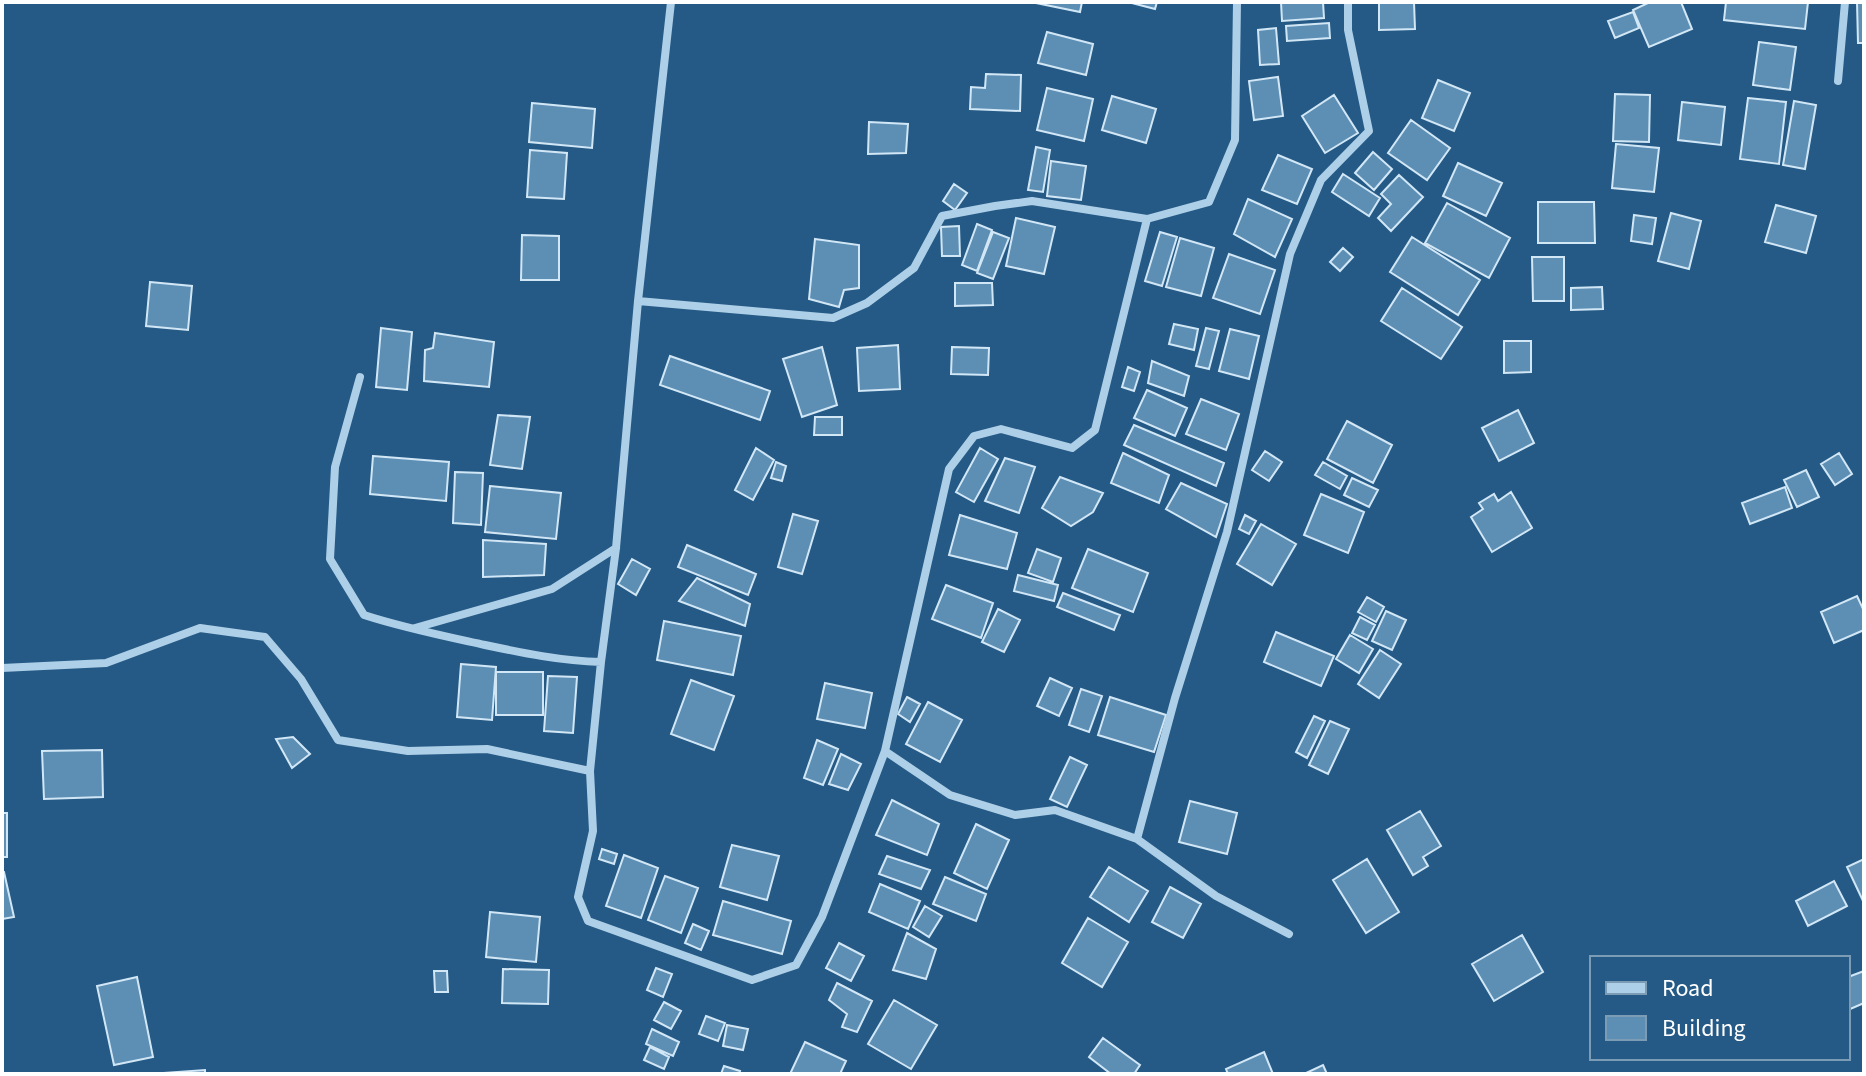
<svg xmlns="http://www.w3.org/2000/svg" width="1866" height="1076" font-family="'Source Sans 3',sans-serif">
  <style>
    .building { fill: #5d8eb4; stroke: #d2e7f6; stroke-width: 2 }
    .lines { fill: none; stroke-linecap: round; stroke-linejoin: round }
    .street { stroke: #aecfe8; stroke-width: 8 }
  </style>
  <rect width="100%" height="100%" fill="#245a85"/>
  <!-- building -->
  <path class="building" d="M1031,2H1082L1080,12Z
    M1128,2H1157L1155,9Z
    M1281,2H1323L1324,18L1282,21Z
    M1379,2H1414L1415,29L1379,30Z
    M1650,2H1681L1692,29L1649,47L1633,10Z
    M1726,2H1808L1805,29L1724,20Z
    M1857,2H1864V43H1858Z
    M1633,12L1639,28L1615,38L1608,21Z
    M1329,23L1330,38L1287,41L1286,26Z
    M1276,28L1279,64L1260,65L1258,30Z
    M1047,32L1093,44L1086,75L1038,63Z
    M1759,42L1796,47L1790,90L1753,85Z
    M986,74L1021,75L1020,111L970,109L971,87L985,88Z
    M1278,77L1283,116L1254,120L1249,81Z
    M1438,80L1470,93L1454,131L1422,118Z
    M1047,88L1093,99L1084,141L1037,130Z
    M1615,94L1650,95L1649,142L1613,141Z
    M1334,95L1358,133L1325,153L1302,116Z
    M1112,96L1156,109L1146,143L1102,130Z
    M1748,98L1786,102L1779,164L1740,159Z
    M1794,101L1816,105L1805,169L1783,165Z
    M1682,102L1725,107L1721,145L1678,140Z
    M532,103L595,109L592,148L529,142Z
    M1411,120L1450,148L1427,180L1388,153Z
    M869,122L908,124L906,153L868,154Z
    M1616,144L1659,148L1654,192L1612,188Z
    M1036,147L1050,150L1043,192L1028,190Z
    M530,150L567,153L564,199L527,197Z
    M1373,152L1392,169L1374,190L1355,173Z
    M1278,155L1312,169L1297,204L1262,190Z
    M1051,161L1086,166L1081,200L1047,196Z
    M1458,163L1502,183L1486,216L1443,196Z
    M1343,174L1380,198L1369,216L1332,192Z
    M1399,175L1423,197L1391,231L1378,218L1391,204L1381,194Z
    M954,184L967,193L955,210L943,201Z
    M1248,199L1292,219L1275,257L1234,234Z
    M1538,202H1594L1595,243H1538Z
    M1447,203L1510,238L1489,278L1425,243Z
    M1776,205L1816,216L1806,253L1765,242Z
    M1671,213L1701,221L1689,269L1658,261Z
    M1634,215L1656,218L1652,244L1631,241Z
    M1016,218L1055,227L1044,274L1006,266Z
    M977,224L992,230L977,271L962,265Z
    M959,226L960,256H942L941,227Z
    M993,232L1009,238L993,279L977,273Z
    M1160,232L1177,237L1162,286L1145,281Z
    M522,235L559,236V280H521Z
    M1412,237L1480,280L1458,315L1390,272Z
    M1180,238L1214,248L1201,296L1166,287Z
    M815,239L859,245V288L844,290L839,307L809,299Z
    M1343,248L1353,257L1340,271L1330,262Z
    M1229,254L1275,270L1260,314L1213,298Z
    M1532,257H1564V301H1533Z
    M150,282L192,286L188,330L146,326Z
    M955,283H992L993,305L955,306Z
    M1602,287L1603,309L1571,310V288Z
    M1402,288L1462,327L1441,359L1381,321Z
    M1174,324L1198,329L1194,350L1169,344Z
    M381,328L412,332L407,390L376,387Z
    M1206,328L1219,331L1209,369L1196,366Z
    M1230,329L1259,336L1249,379L1219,371Z
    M435,333L494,342L489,387L424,381L425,350L433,348Z
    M1504,341H1531V372L1504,373Z
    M898,345L900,389L859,391L857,348Z
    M822,347L837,405L802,417L783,359Z
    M952,347L989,348L988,375L951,374Z
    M670,356L770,391L760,420L660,385Z
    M1152,361L1189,376L1184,396L1148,383Z
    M1128,367L1140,372L1134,391L1122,387Z
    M1147,390L1187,408L1175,436L1134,418Z
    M1201,399L1239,414L1226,450L1186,434Z
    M1518,410L1534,443L1499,461L1482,428Z
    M498,415L530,417L522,469L490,465Z
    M815,417H842V435H814Z
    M1347,421L1392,445L1373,483L1327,459Z
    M1134,425L1224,463L1216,486L1124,445Z
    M756,448L774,460L753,500L735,490Z
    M980,448L998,459L974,502L956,492Z
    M1265,451L1282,462L1269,481L1252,470Z
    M1123,453L1169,475L1159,503L1111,483Z
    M1839,453L1852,474L1835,485L1821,464Z
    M373,456L449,462L446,501L370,494Z
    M1005,458L1035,467L1019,513L985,501Z
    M776,462L786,466L782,481L771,478Z
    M1323,462L1347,476L1340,489L1315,475Z
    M1806,470L1819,497L1797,507L1784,480Z
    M455,472L483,473L481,525L453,523Z
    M1060,477L1103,493L1093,512L1071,526L1042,508Z
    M1352,478L1378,490L1369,507L1344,495Z
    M1181,483L1227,504L1216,537L1166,509Z
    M490,486L561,493L556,539L485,532Z
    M1785,487L1792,508L1750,524L1742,503Z
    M1511,492L1532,528L1492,552L1471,517L1483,509L1479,503L1494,494L1498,501Z
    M1321,494L1364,512L1348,553L1304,535Z
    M793,514L818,521L802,574L778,567Z
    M960,515L1017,533L1007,569L949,555Z
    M1245,515L1256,521L1249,534L1239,529Z
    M1261,524L1296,544L1272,585L1237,564Z
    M483,540L546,544L544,575L483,577Z
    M687,545L756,574L748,595L678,567Z
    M1037,549L1061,558L1053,582L1028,573Z
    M1088,549L1148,573L1133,612L1072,588Z
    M632,559L650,569L636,595L618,584Z
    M1018,575L1058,585L1054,601L1014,591Z
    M697,578L750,604L745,626L679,601Z
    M946,585L993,603L981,638L932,619Z
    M1063,593L1120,615L1114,630L1057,607Z
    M1857,596L1864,611V630L1834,643L1821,612Z
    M1367,597L1384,607L1376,622L1358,612Z
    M998,609L1020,620L1004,652L982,642Z
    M1386,611L1406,620L1392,650L1372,641Z
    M1360,617L1375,625L1367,640L1352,633Z
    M664,621L741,636L733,675L657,660Z
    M1276,632L1334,656L1321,686L1264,662Z
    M1350,635L1373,649L1359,673L1336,659Z
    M1380,650L1401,664L1379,698L1358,684Z
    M461,664L496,667L492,720L457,717Z
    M496,672H543V715H496Z
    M548,676L577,677L573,733L544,731Z
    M1050,678L1072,688L1059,716L1037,706Z
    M691,680L734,696L714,750L671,734Z
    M825,683L872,693L865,728L817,719Z
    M1081,689L1102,696L1089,732L1069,725Z
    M907,697L920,704L910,722L898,714Z
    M1110,697L1166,715L1154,752L1098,735Z
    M928,702L962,720L940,762L906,744Z
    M1314,716L1325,721L1307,758L1296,752Z
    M1330,721L1349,729L1328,774L1309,765Z
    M293,737L310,754L292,768L276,739Z
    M817,740L838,749L823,785L804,778Z
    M102,750L103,797L44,799L42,751Z
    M841,754L861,764L848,790L829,784Z
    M1070,757L1087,765L1067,807L1050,799Z
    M892,800L939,824L927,855L876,835Z
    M1190,801L1237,813L1227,854L1179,842Z
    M1420,811L1441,846L1423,857L1428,866L1413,875L1387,830Z
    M2,813H7V857H2Z
    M976,824L1009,840L987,889L954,873Z
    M732,845L779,856L767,900L720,887Z
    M602,849L617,854L614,864L599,859Z
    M624,855L658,868L641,918L606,906Z
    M887,856L930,870L921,889L879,874Z
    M1367,859L1399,912L1366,933L1333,880Z
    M1864,859V903L1847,867Z
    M1109,867L1148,891L1129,922L1090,897Z
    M2,872H4L14,917L2,919Z
    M665,876L698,888L681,933L648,920Z
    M945,877L986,894L976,921L933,904Z
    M1834,881L1847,906L1808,926L1796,901Z
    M880,884L920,901L908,929L869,912Z
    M1170,887L1201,904L1183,938L1152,922Z
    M723,901L791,921L782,954L713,935Z
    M925,906L942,916L929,937L913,927Z
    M490,912L540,917L536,962L486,957Z
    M1088,918L1128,942L1102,987L1062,963Z
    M693,924L709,931L701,950L685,943Z
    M907,933L936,949L926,979L893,970Z
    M1522,935L1543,972L1494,1001L1472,964Z
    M839,943L864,956L851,981L826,968Z
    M656,968L672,974L663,997L647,990Z
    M503,969L549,970L548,1004L502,1003Z
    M434,971H447L448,992H435Z
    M1864,971V1003L1848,1010V977Z
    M137,977L153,1057L114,1065L97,986Z
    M837,983L872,1001L857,1032L842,1027L847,1014L829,1000Z
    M894,1000L937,1025L911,1069L868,1044Z
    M664,1002L681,1011L671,1029L654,1020Z
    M706,1016L725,1023L718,1041L699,1034Z
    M727,1025L748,1029L743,1050L723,1046Z
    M652,1029L679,1042L673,1056L646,1044Z
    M1103,1038L1140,1065L1134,1074H1111L1089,1057Z
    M805,1042L846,1061L840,1074H790Z
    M650,1047L669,1057L664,1069L644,1060Z
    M1264,1052L1273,1074H1228L1226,1069Z
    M1323,1065L1327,1074H1304Z
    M724,1066L740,1071L739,1074H721Z
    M205,1070V1074H163L162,1073Z"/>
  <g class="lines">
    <!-- street -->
    <path class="street" d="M671,2L638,301L616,548L601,662L590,771L593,831L578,897L588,921L752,980L796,965L822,917L885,751L949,469L974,436L1001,429L1072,448L1095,430L1147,219L1209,202L1235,140L1237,2
      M1838,81L1845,2
      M638,301L833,318L867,303L914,268L942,216L995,206L1032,201L1147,219
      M360,377L335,467L330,559L364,615C404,628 444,636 485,645C523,653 561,661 601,662
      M415,628L552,589L616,548
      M2,668L106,663L200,628L265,637L301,679L338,740L408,751L487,749L590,771
      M885,751L950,795L1015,815L1055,810L1137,839L1216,896L1289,934
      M1137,839L1175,698L1227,532L1290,254L1321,180L1369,131L1348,30V2"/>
  </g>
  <!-- border -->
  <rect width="1866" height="1076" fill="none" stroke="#ffffff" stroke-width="8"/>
  <!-- legend -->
  <rect x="1590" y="956" width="260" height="104" fill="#245a85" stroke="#7c9cb6" stroke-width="2"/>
  <rect x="1606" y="982" width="40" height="12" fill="#aecfe8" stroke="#7c9cb6" stroke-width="2"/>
  <text x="1662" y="996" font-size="24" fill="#ffffff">Road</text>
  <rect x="1606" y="1016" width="40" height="24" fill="#5d8eb4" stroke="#7c9cb6" stroke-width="2"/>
  <text x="1662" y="1036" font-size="24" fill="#ffffff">Building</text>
</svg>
